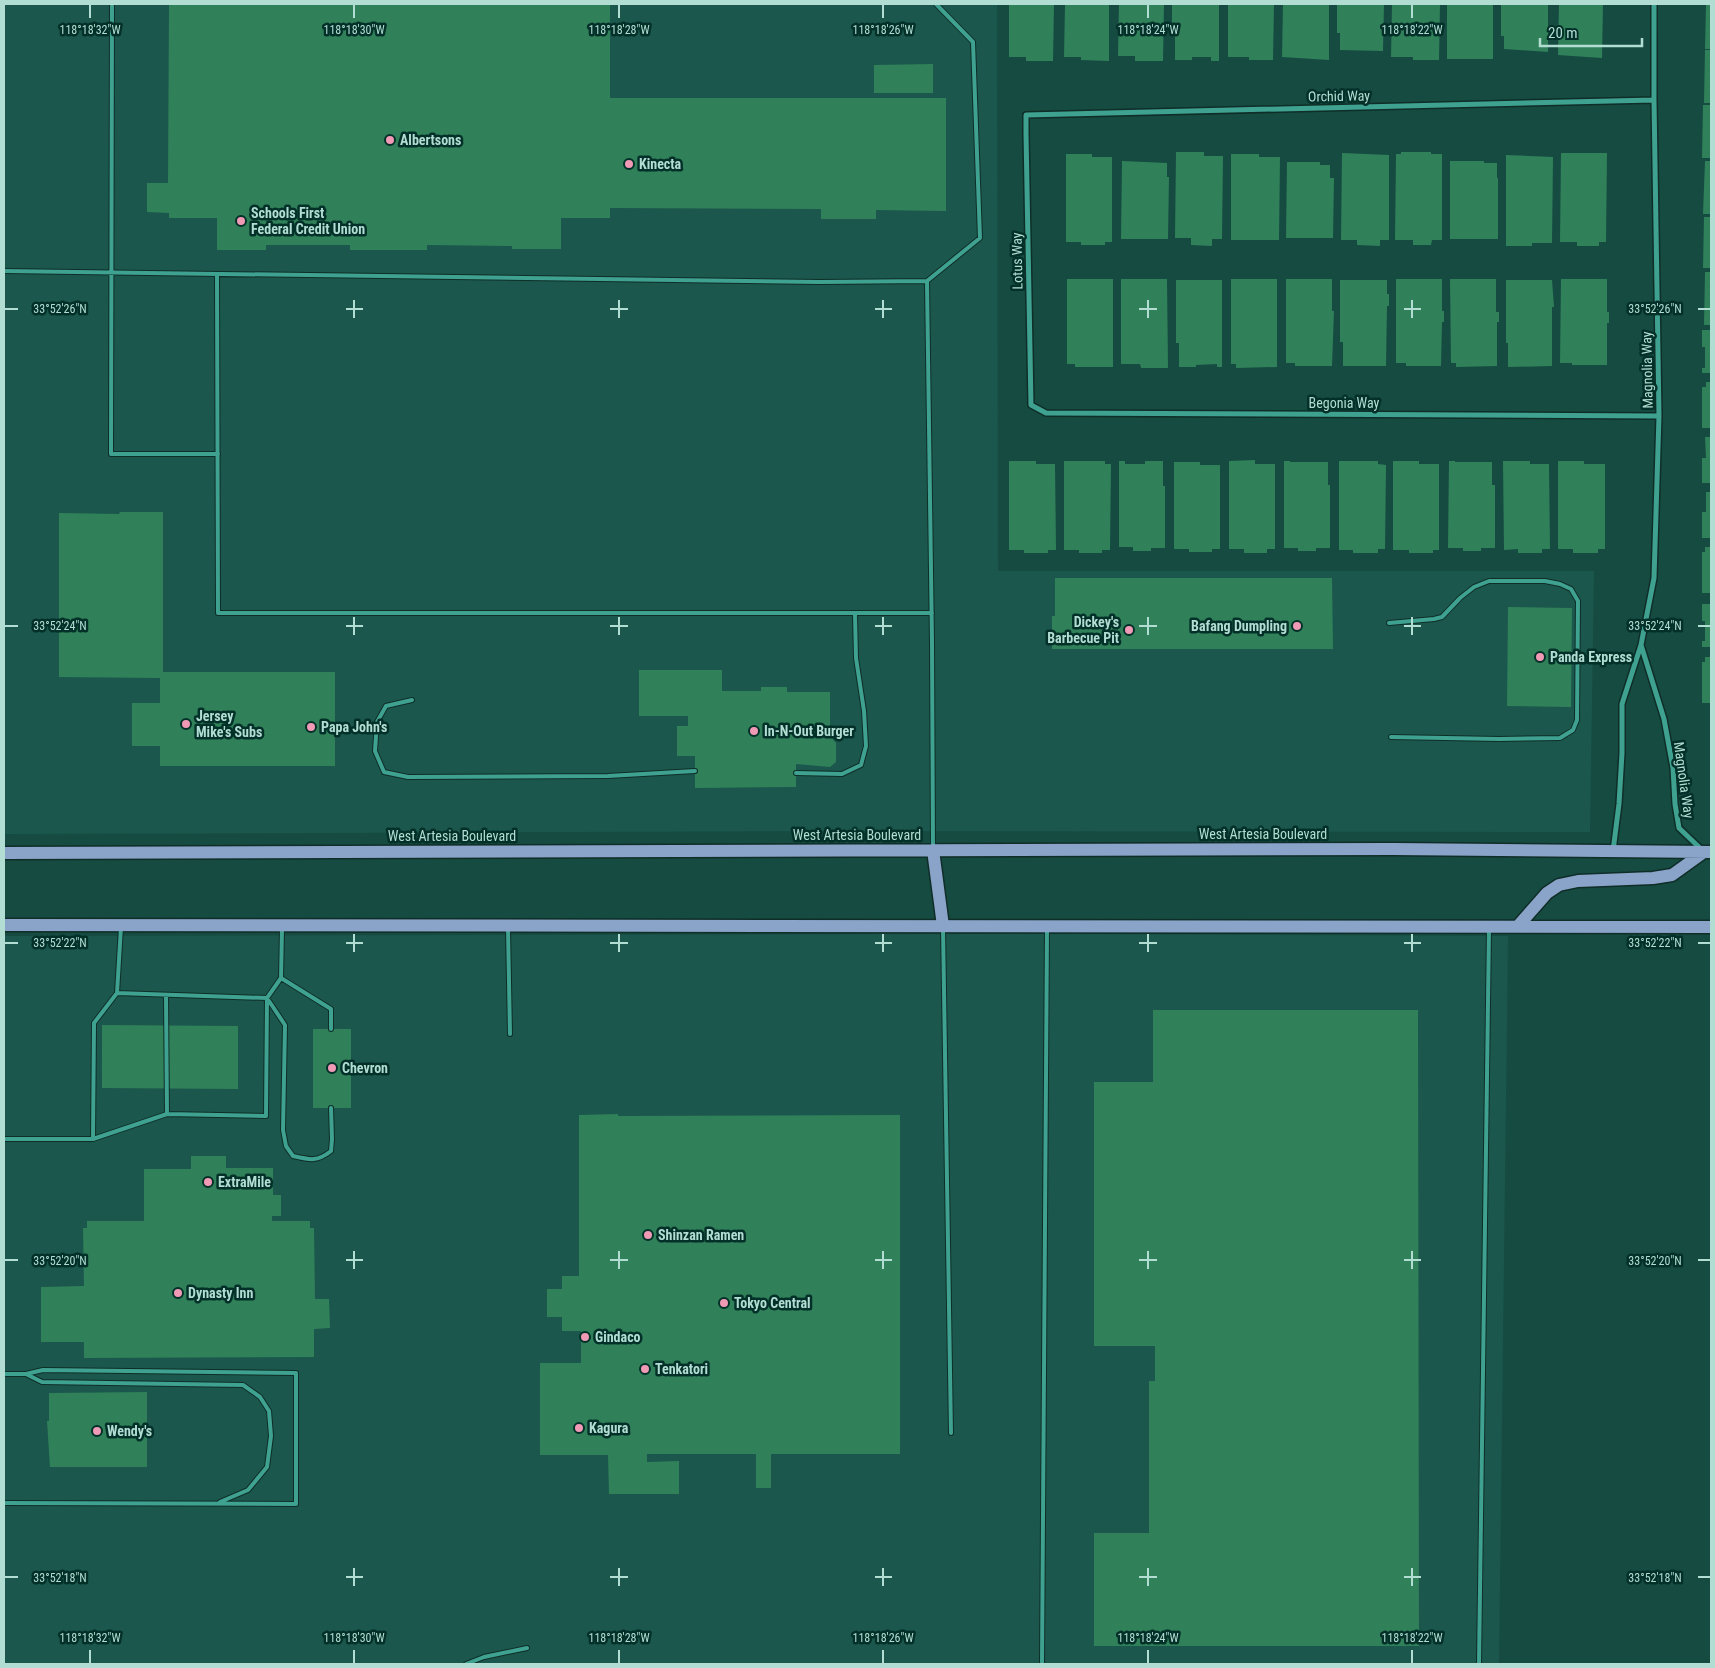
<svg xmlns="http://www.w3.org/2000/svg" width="1715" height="1668" font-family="'Roboto Condensed',sans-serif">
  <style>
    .built { fill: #1b574d }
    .building { fill: #308159 }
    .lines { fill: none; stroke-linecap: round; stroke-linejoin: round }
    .service-casing { stroke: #0f2e28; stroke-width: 6 }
    .minor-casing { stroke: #0f2e28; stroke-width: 8 }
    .primary-casing { stroke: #0f2e28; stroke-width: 15 }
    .service { stroke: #3fa290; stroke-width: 4 }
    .minor { stroke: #3fa290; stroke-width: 5 }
    .primary { stroke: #8aa3c8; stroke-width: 12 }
    .ticks { fill: none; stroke: #b1ddd3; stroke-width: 2 }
    .poi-dot { fill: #f09ab6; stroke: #033028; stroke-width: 2 }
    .labels { text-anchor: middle; stroke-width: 5; stroke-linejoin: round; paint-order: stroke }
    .street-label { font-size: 14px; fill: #b1ddd3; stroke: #033028 }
    .poi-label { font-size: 14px; font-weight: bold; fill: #b1ddd3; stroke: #033028; text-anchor: start }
    .ticks-label { font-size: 12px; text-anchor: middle; fill: #b1ddd3; stroke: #033028; stroke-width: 5; stroke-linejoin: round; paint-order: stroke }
  </style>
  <rect width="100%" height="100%" fill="#164b42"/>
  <!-- built -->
  <path class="built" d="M4,4H997L998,571H1594L1590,832L870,831L4,834Z
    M987,934L1508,936L1499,1664H4V936Z"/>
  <!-- building -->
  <path class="building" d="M169,4H610V98H946V211L876,210V219H821V209L610,208V218H561V249H512V246L427,245V250H350V245H266V250H217V218H169V213L147,212V183H168Z
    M1009,4H1054L1053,61H1026V57H1009Z
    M1065,4H1109V61L1081,60V57H1064Z
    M1119,4H1164L1163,61H1135V56H1118Z
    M1172,4H1219V61H1211V57H1192V60H1175V34H1172Z
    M1228,4H1274L1273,60H1249V57H1228Z
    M1283,4H1329V60L1282,57Z
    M1337,4H1384L1383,51L1340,50V33H1337Z
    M1392,4H1440L1439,60H1413V57H1391Z
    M1447,4H1493V59H1447Z
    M1501,4H1548V52L1504,49V36H1501Z
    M1559,4H1603L1602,58L1558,55Z
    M1706,4H1711V49H1705Z
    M1705,50H1711V103H1704Z
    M933,64V93H874V65Z
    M1703,105H1711V158H1702Z
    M1176,152H1204V156H1223L1222,239H1212V246L1191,245V238H1175Z
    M1401,152H1431V154H1442V240H1432L1431,245H1413V240H1395L1396,154H1401Z
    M1342,153L1389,155V240H1380V246L1357,245V240H1341Z
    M1561,153H1607L1606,242H1599V246H1577V242H1560Z
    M1066,154H1092V157H1112V242H1105V245H1081V242H1066Z
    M1231,154H1259V157H1280L1279,240H1231Z
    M1506,155L1553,157L1552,243H1532V246H1506Z
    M1122,161L1167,163V177H1169L1168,239H1121Z
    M1450,161H1484V163H1497V178H1498V239H1450Z
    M1705,161H1711V214H1703Z
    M1287,162H1320V165H1330V178H1334L1333,238H1286Z
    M1704,217H1711V268H1703Z
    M1705,272H1711V325H1704Z
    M1067,279H1113V367H1075V364H1067Z
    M1121,279H1167L1168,368H1141L1140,364H1121Z
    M1231,279H1277V367L1236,368V364H1231Z
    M1286,279H1332V311H1334L1332,366H1295V363H1286Z
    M1396,279H1442V311H1444V322H1442L1441,366H1406V363H1396Z
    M1450,279H1496V312H1499V322H1497V366L1456,367V363H1451Z
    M1561,279H1607V312H1609V323H1607V365H1572V363H1560Z
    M1176,280H1222V367H1217V364L1196,365V367H1179V343H1176Z
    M1340,280H1387V294H1389V306H1387L1386,366H1343V342H1340Z
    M1506,280H1552L1554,307H1552V366L1508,367V343H1506Z
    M1702,330H1711V373H1702V368H1705V347H1702Z
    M1706,382H1711V428H1702V387H1706Z
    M1705,437H1711V483H1702V458H1706Z
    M1255,460V464H1275V549H1267V553H1244V549H1229V461Z
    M1009,461H1036V464H1055L1056,550H1048V553H1024V550H1009Z
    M1064,461H1105V464H1111L1110,550H1102V553H1079V550H1064Z
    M1119,461H1125V464H1145V461H1163V486H1165V548H1151V551H1133V547H1119Z
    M1284,461H1290V462H1328V485H1330V548H1316V551H1298V548H1284Z
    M1339,461H1378V464L1386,465L1385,549H1378V553H1353V550H1339Z
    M1393,461H1419V464H1439V550H1433V553H1409V550H1393Z
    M1449,461H1455V462H1492V485H1495V548H1481V551H1463V548H1448Z
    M1503,461H1530V464H1549L1550,549H1542V553H1518V549L1504,550Z
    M1558,461H1584V464H1605V549H1598V553H1573V549H1558Z
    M1174,462H1200V465H1220V549H1212V552H1189V549H1174Z
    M1706,492H1711V538H1702V512H1706Z
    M120,512H163V672H335V766H160V746H132V703H160V678L59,677V513L119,514Z
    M1705,547H1711V593H1702V552H1705Z
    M1055,578H1332L1333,649H1052V616H1055Z
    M1702,604H1711V647H1702V641H1705V621H1702Z
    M1508,607L1572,608L1571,707L1507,706Z
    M1705,657H1711V703H1702V662H1705Z
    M639,670H722V691H761V687H787V692H830V736L836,743V762L830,767L796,764V787L695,788V756H677V726H688V716H639Z
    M1153,1010H1418L1419,1646H1094V1533H1149V1381H1155V1346H1094V1082H1153Z
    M102,1025L238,1026V1089L102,1088Z
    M313,1029H351V1108H313Z
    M618,1114V1116L900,1115V1454H771V1488H756V1454H647V1462L679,1461V1494H609L608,1455H540V1363H581V1331H562V1317H547V1289H562V1276H579V1115Z
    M191,1156H226V1168H273V1195H281V1216H272V1221H310V1228H314L315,1299H329L330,1328L314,1329V1357L84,1358V1342H41V1287L84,1286L83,1228H87V1221H144V1169H191Z
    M147,1392V1467H50L47,1421H49V1393Z"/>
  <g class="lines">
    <defs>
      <path id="service" d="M112,4L111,454H218
        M4,271L820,282L927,281L980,238L973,42L936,4
        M217,274L218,613H932
        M927,281L932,643L933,849
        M1389,623L1434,619L1442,617L1460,598L1474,587L1489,581H1545L1560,584L1571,589L1578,601L1577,720L1573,730L1560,738L1499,739L1391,737
        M412,700L386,706L377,722L375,751L384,772L408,777L608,776L695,771
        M796,773L842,774L861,765L866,746L864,711L856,658L855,614
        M943,927L951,1433
        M508,929L510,1034
        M281,978L331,1009V1029
        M117,993L267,998L285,1025L283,1130L286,1146L293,1156C310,1160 317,1162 331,1151L332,1139L331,1108
        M166,995L167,1114
        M4,1139H93L167,1114L266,1116L267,998L281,978L282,929
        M93,1139L94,1023L117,993L121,927
        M4,1374H26L43,1370L296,1373V1504L4,1503
        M26,1374L42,1382L243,1385L260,1397L269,1411L271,1436L267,1467L248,1490L220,1502
        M466,1664L484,1657L527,1648
        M1042,1664L1047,929
        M1479,1664L1489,929"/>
      <path id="minor" d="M1654,100L1026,115V133L1031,405L1046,413L1659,416
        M1641,645L1664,719L1673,768L1675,804L1679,828L1702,850
        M1613,851L1619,804L1622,753V704L1641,645L1654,578L1659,416L1654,100V4"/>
      <path id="primary" d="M933,850L943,926
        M4,853L1393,849L1711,852
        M4,925L1711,927
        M1518,926L1547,893L1559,885L1578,881L1653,878L1672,875L1704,852"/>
    </defs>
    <!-- service casing -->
    <use href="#service" class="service-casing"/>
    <!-- minor casing -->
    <use href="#minor" class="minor-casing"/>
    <!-- primary casing -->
    <use href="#primary" class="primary-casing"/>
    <!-- service -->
    <use href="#service" class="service"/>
    <!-- minor -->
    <use href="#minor" class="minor"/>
    <!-- primary -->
    <use href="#primary" class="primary"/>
  </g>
  <!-- ticks -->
  <path class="ticks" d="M90,5V18M354,5V18M619,5V18M883,5V18M1148,5V18M1412,5V18M354,300V318M619,300V318M883,300V318M1148,300V318M1412,300V318M5,309H18M346,309H363M610,309H628M875,309H892M1139,309H1157M1404,309H1421M1698,309H1710M354,617V635M619,617V635M883,617V635M1148,617V635M1412,617V635M5,626H18M346,626H363M610,626H628M875,626H892M1139,626H1157M1404,626H1421M1698,626H1710M354,934V952M619,934V952M883,934V952M1148,934V952M1412,934V952M5,943H18M346,943H363M610,943H628M875,943H892M1139,943H1157M1404,943H1421M1698,943H1710M354,1251V1269M619,1251V1269M883,1251V1269M1148,1251V1269M1412,1251V1269M5,1260H18M346,1260H363M610,1260H628M875,1260H892M1139,1260H1157M1404,1260H1421M1698,1260H1710M354,1568V1586M619,1568V1586M883,1568V1586M1148,1568V1586M1412,1568V1586M5,1577H18M346,1577H363M610,1577H628M875,1577H892M1139,1577H1157M1404,1577H1421M1698,1577H1710M90,1650V1663M354,1650V1663M619,1650V1663M883,1650V1663M1148,1650V1663M1412,1650V1663"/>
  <!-- markers -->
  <g class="poi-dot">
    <circle cx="390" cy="140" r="5"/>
    <circle cx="629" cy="164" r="5"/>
    <circle cx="241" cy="221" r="5"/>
    <circle cx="1297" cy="626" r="5"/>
    <circle cx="1129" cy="630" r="5"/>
    <circle cx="1540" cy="657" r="5"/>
    <circle cx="186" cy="724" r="5"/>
    <circle cx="311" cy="727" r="5"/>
    <circle cx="754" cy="731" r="5"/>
    <circle cx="332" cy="1068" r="5"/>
    <circle cx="208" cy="1182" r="5"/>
    <circle cx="648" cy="1235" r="5"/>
    <circle cx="178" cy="1293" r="5"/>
    <circle cx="724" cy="1303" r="5"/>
    <circle cx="585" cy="1337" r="5"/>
    <circle cx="645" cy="1369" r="5"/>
    <circle cx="579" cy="1428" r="5"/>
    <circle cx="97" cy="1431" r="5"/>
  </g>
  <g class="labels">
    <!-- street labels -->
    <g class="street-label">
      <text transform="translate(1339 96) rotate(-1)" y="5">Orchid Way</text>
      <text transform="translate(1017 261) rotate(-91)" y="5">Lotus Way</text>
      <text transform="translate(1647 370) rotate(-91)" y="5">Magnolia Way</text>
      <text x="1344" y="408">Begonia Way</text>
      <text transform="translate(1684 780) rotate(82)" y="5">Magnolia Way</text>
      <text x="1263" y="839">West Artesia Boulevard</text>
      <text x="857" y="840">West Artesia Boulevard</text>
      <text x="452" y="841">West Artesia Boulevard</text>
    </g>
    <!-- poi labels -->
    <g class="poi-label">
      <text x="400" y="145">Albertsons</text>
      <text x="639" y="169">Kinecta</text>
      <text x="251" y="218">Schools First<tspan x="251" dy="16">Federal Credit Union</tspan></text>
      <text x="1119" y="627" text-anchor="end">Dickey's<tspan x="1119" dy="16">Barbecue Pit</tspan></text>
      <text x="1287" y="631" text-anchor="end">Bafang Dumpling</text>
      <text x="1550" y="662">Panda Express</text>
      <text x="196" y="721">Jersey<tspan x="196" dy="16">Mike's Subs</tspan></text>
      <text x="321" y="732">Papa John's</text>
      <text x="764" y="736">In-N-Out Burger</text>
      <text x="342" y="1073">Chevron</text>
      <text x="218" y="1187">ExtraMile</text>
      <text x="658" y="1240">Shinzan Ramen</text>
      <text x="188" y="1298">Dynasty Inn</text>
      <text x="734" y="1308">Tokyo Central</text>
      <text x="595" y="1342">Gindaco</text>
      <text x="655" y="1374">Tenkatori</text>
      <text x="589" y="1433">Kagura</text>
      <text x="107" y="1436">Wendy's</text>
    </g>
  </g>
  <g class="ticks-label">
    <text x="90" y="34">118°18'32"W</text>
    <text x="354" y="34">118°18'30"W</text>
    <text x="619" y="34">118°18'28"W</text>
    <text x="883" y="34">118°18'26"W</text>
    <text x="1148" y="34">118°18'24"W</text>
    <text x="1412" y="34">118°18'22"W</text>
    <text x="60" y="313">33°52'26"N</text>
    <text x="1655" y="313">33°52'26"N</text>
    <text x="60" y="630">33°52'24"N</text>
    <text x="1655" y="630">33°52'24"N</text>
    <text x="60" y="947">33°52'22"N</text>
    <text x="1655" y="947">33°52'22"N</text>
    <text x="60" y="1265">33°52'20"N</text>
    <text x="1655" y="1265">33°52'20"N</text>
    <text x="60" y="1582">33°52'18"N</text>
    <text x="1655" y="1582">33°52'18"N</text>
    <text x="90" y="1642">118°18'32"W</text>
    <text x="354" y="1642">118°18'30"W</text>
    <text x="619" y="1642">118°18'28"W</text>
    <text x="883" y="1642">118°18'26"W</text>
    <text x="1148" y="1642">118°18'24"W</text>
    <text x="1412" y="1642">118°18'22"W</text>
  </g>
  <!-- border -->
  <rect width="1715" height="1668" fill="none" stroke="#b1ddd3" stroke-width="10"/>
  <!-- scale -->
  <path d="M1540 38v8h102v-8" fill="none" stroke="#b1ddd3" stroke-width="2.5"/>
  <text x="1548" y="38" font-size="15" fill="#b1ddd3" stroke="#033028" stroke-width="4" paint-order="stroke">20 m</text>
</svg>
